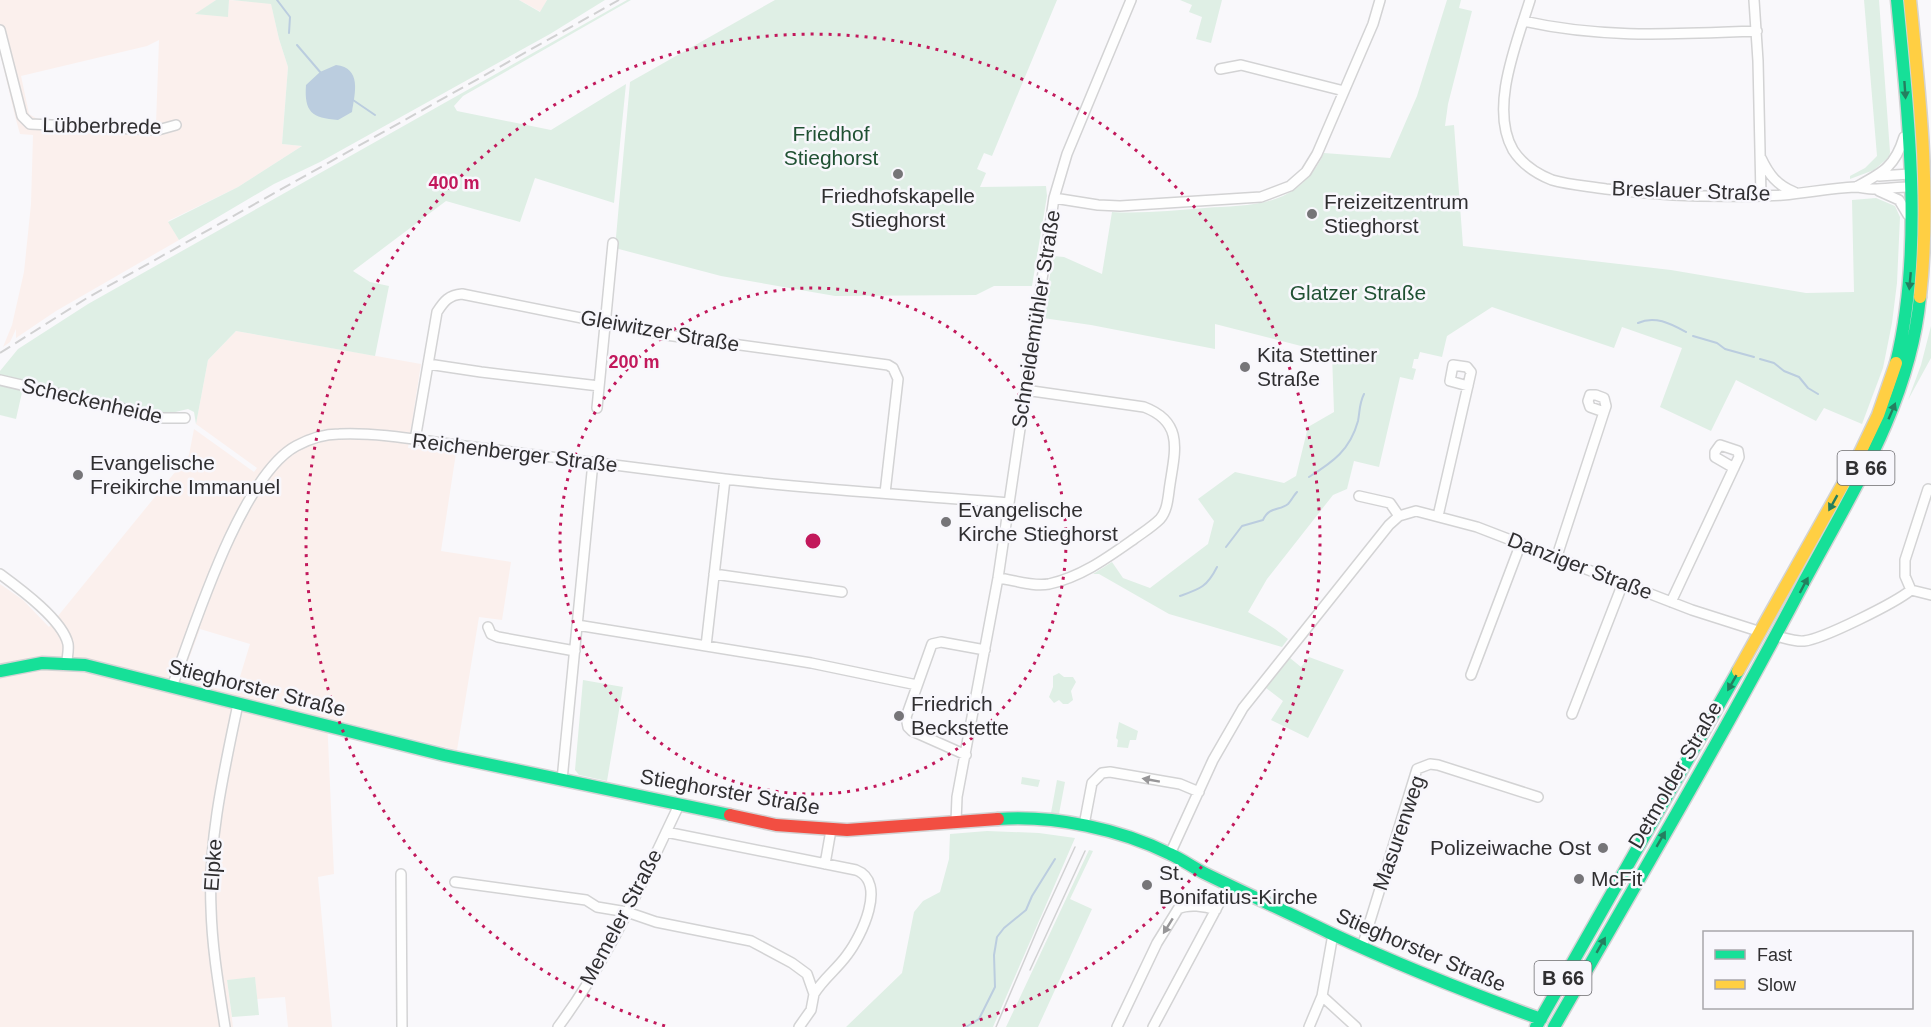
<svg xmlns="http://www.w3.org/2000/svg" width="1931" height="1027" font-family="Arial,sans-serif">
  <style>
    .industrial { fill: #fbf0ed; fill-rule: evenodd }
    .green { fill: #dfefe5 }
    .water { fill: #bbcddf }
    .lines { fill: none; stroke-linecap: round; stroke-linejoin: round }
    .stream { stroke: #bbcddf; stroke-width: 2 }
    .street-casing { stroke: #d3d3d4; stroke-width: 12 }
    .fast-casing { stroke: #d3d3d4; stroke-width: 15 }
    .slow-casing { stroke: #d3d3d4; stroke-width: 15 }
    .jam-casing { stroke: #d3d3d4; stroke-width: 15 }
    .street { stroke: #fefefe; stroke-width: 9 }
    .fast { stroke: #16e098; stroke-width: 12 }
    .slow { stroke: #ffcf43; stroke-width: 12 }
    .jam { stroke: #f24e42; stroke-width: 12 }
    .tram { stroke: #d1d1d2; stroke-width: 1.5 }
    .rail { stroke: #d1d1d2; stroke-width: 2; stroke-dasharray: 12 6; stroke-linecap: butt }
    .oneway { fill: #247f5f }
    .oneway2 { fill: #979698 }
    .ring { fill: none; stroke: #c2185b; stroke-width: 3; stroke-dasharray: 3 6 }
    .poi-dot { fill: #767578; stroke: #f8f7fc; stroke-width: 2 }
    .labels { text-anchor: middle; stroke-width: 5; stroke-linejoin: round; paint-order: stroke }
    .shield { fill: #f8f7fc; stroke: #6c6b6e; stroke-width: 1.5 }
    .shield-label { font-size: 20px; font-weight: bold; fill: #302f31 }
    .street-label { font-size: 21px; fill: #302f31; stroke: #f8f7fc }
    .park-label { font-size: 21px; fill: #205133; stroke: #f8f7fc }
    .poi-label { font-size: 21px; fill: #302f31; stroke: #f8f7fc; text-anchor: start }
    .centre { fill: #c2185b; stroke: #f8f7fc; stroke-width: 3 }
    .ring-label { font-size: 18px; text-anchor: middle; font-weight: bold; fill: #c2185b; stroke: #f8f7fc; stroke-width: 5; stroke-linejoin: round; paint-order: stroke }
  </style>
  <rect width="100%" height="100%" fill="#f9f8fb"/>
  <!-- industrial -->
  <path class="industrial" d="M0,0H216L196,14L228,16L229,0L271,3L279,39L288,67L282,144L302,146L238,187L168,221L179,240L56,311L16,338V329L10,342L3,347L12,325L24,272L31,204L33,135L20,134L15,116L0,53ZM159,40L156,124L39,120L29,114L21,76L147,46Z
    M519,0H547L541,12Z
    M236,331L421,364L408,448L456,453L441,551L511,562L502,620L479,617L457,750L327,718L334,874L318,877L332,1027H288L285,997L257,999L255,978L227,980L233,1027H0V584L23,600L49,627L189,455L194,429L254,472L257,468L196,424L208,360ZM200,629L250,644L235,693L200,684L191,677L189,672L188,661Z"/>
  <!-- green -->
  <path class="green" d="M216,0H229L228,17L195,14Z
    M232,0H519L540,12L547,0H605L550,34L320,162L274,184L179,240L168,222L238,187L302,146L282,144L288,67L279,39L271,4Z
    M627,0H631L463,96L454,106L457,111L551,130L626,84L614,203L535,178L520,222L446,201L353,271L370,282L389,286L375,356L236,331L208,360L196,424L194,412L188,409L171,413H158L0,375V371L18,349L88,304Z
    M775,0H1057L992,156L984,153L977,169L986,173L980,187L1046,186L1047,196L1032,286H994L976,295L835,296L721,276L615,248L630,82Z
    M1180,0H1222L1211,43L1196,39L1202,17L1189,12L1192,5Z
    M1447,0H1461L1459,8L1472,11L1448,104L1445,126L1454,125L1463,246L1671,270L1806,293L1854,292L1852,200L1876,198L1895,206L1900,217L1897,283L1892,323L1883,368L1862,424L1824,408L1816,421L1736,380L1711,431L1660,407L1682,348L1622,327L1614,348L1492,307L1447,336L1442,357L1420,352L1418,359H1414L1412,368L1416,369L1413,380L1400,377L1379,467L1354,461L1347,489L1333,495L1267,579L1248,612L1275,629L1288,639L1282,647L1169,614L1099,574H1093L1112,562L1123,578L1150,588L1208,544L1214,521L1198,499L1235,472L1284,483L1296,476L1308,427L1334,412L1332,354L1215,324V349L1091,325L1043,318L1053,256L1064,257L1102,274L1112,212C1143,214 1174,210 1205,208C1231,206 1258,207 1283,196C1301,188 1316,171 1324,153L1390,158L1417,96Z
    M1864,0H1879L1890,152L1889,157L1874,170L1850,179V176L1865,168L1877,156Z
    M1931,326V358L1908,400L1921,365Z
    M0,383L23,388L16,419L0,415Z
    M1309,657L1344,670L1308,738L1271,720L1283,701L1266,688L1290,658L1301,667Z
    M1059,673L1064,677H1073L1076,682L1071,691L1073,700L1068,704H1063L1059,700L1054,703L1049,697L1053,687V676Z
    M583,680L623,687L607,781L579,775L575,770Z
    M1119,722L1138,731L1136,740H1130L1128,748L1117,747L1118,740L1116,738Z
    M1022,777L1040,780L1038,787L1021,784Z
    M1057,780L1065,782L1059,814L1051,813Z
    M987,831L1039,833L1075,838L993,1027H846L902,973L914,912L923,901L940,892L949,859L950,834Z
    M1089,850L1093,851L1070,899L1092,909L1038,1027H1006Z
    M255,977L259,1015L232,1017L227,980Z"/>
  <!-- water -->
  <path class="water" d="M336,65C362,68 355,93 352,112L338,120C312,118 304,112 306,85L320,72Z"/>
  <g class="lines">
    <!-- stream -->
    <path class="stream" d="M277,0L290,17L289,33
      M297,45L321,73
      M353,100L375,115
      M1638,323C1655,315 1671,324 1686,332
      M1693,336L1717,343L1725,349L1754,357
      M1760,359L1774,363L1784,371L1799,377L1808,388L1818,394
      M1309,477C1333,462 1350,450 1358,421C1360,411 1359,404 1364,394
      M1226,547L1242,526L1263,520C1269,506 1280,511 1288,504C1291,501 1294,495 1297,492
      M1180,596C1200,589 1207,587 1217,567
      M966,1027L979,1019L995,987L994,955L997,937L1004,928L1026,910L1032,896L1055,859"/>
    <defs>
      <path id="street" d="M1530,0C1517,42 1489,108 1513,150C1522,164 1537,174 1552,180C1569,185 1588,186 1606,189C1664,196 1724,198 1783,195C1807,193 1831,188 1855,187C1861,187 1867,189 1873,189C1885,189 1898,187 1910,187
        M1754,0L1758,61L1761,196
        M1523,21C1602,39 1676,34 1757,31
        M0,30L22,116L30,124L158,130L176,125
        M1220,69L1241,65L1344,91
        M1761,158C1769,175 1777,185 1794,192
        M1879,176L1910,174
        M1856,187C1882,173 1895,167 1904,137
        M1879,191L1899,200L1908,215
        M1054,198L1098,205L1120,206L1261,197L1290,186L1306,172L1317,154L1373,24L1380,0
        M428,364L481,372L599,386
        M0,380L163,418H185
        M597,408L613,243
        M415,440L437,312C444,301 449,295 462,294L666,335L888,365L893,368L898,379L885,493
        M1359,496L1390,503L1399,516
        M1438,516L1469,381L1471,372L1467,367L1453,365L1450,381L1468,386
        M1557,556L1604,412L1606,406L1604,398L1596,395H1590L1588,401L1590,407L1604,412
        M0,574C19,588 63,620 68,644C69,650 67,657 67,662
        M714,574L842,592
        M998,578C1014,580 1033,587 1049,584C1081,577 1107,558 1134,539C1142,533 1152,527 1160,519C1168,510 1168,496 1170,484C1175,451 1184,422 1144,407L1025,390
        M1911,590L1905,576V560L1928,489L1931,490
        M1671,602L1739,457L1738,451L1720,445L1715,452V457L1734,468
        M577,625L811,663L917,685
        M488,627L491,634L498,637L575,651
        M1776,636C1785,638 1795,642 1804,641C1823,639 1895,603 1911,590L1931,595
        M706,646L725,479
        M1471,675L1521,543
        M172,687C194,627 241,476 296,446C309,439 324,434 339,434C381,432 430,442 473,447C557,458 641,469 725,479C820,490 914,495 1009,503
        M1572,714L1623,583
        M966,755L912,731L908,727L906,717L932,644L941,642L985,650
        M562,780L593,462
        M956,822L957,797L998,578L1054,198L1067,154L1131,0
        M1084,825L1092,783L1102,773L1110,772L1180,784L1199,792
        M666,832L856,870C888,882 861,937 847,955C837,969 823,979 814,994
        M1170,854L1213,760L1243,708L1389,525L1399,516L1416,511L1477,527L1692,610L1761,632
        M825,864L831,830
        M401,874L402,1027
        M455,882L586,900L597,907L627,912L656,922L751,941L792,963L807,974L814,994L811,1010L799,1027
        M1362,947L1417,769L1430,764L1438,765L1538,797
        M1322,996L1356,1027
        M225,1027C219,988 212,948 211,908C208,840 224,771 238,704
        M558,1027C609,959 643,880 679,805
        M1117,1027L1157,943L1178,909C1188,904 1205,906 1216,910
        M1153,1027L1229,885
        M1309,1027L1322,996L1333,934"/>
      <path id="fast" d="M1896,363C1924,250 1908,115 1897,0
        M0,671L42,663L85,665L444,755L730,815
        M998,819C1054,815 1120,829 1170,854C1183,860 1194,868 1206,874C1247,894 1289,913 1330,933C1399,965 1469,993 1541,1019
        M1536,1027L1738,671
        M1554,1027C1639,879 1726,731 1805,580C1854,489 1910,402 1920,297"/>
      <path id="slow" d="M1910,0C1920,98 1931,198 1920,297
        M1738,671L1857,459L1878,415L1896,363"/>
      <path id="jam" d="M730,815L776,825L847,830L998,819"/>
    </defs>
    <!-- street casing -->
    <use href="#street" class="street-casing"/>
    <!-- fast casing -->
    <use href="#fast" class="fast-casing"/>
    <!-- slow casing -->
    <use href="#slow" class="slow-casing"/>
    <!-- jam casing -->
    <use href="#jam" class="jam-casing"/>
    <!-- street -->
    <use href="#street" class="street"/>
    <!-- fast -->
    <use href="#fast" class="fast"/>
    <!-- slow -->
    <use href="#slow" class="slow"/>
    <!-- jam -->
    <use href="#jam" class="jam"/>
    <!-- tram -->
    <path class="tram" d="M1030,970L1085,851
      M996,1027L1041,921L1075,847"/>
    <!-- rail -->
    <path class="rail" d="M0,353L87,298L619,0"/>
  </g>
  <!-- one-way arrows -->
  <defs><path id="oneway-solid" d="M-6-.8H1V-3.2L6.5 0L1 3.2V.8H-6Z" transform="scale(1.5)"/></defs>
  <g class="oneway">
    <use href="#oneway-solid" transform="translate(1905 90) rotate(86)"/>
    <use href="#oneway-solid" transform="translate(1910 281) rotate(95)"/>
    <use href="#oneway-solid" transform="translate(1892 411) rotate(-67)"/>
    <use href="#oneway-solid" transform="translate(1833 503) rotate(119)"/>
    <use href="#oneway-solid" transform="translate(1804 585) rotate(-62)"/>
    <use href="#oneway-solid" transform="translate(1732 683) rotate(120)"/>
    <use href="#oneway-solid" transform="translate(1661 839) rotate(-60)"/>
    <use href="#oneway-solid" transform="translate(1601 945) rotate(-60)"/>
  </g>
  <g class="oneway2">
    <use href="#oneway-solid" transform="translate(1151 780) rotate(-170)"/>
    <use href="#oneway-solid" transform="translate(1168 926) rotate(122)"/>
  </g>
  <!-- distance rings -->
  <g class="ring">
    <circle cx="813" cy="541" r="253"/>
    <path d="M665 1026A507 507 0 1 1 961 1026"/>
  </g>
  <!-- markers -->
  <g class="poi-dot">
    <circle cx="898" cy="174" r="6"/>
    <circle cx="1312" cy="214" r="6"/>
    <circle cx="1245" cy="367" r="6"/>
    <circle cx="78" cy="475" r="6"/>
    <circle cx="946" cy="522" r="6"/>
    <circle cx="899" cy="716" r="6"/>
    <circle cx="1603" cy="848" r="6"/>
    <circle cx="1579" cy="879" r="6"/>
    <circle cx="1147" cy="885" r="6"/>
  </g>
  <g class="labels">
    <!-- shield labels -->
    <g class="shield">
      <rect x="1837.5" y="451" width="57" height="34" rx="4.5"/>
      <rect x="1534.5" y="961" width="57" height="34" rx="4.5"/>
    </g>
    <g class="shield-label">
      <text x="1866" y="475">B 66</text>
      <text x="1563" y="985">B 66</text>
    </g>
    <!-- street labels -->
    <g class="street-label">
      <text transform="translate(102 126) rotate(1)" y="7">Lübberbrede</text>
      <text transform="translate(1691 191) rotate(2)" y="7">Breslauer Straße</text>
      <text transform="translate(1036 319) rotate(-81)" y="7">Schneidemühler Straße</text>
      <text transform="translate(660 331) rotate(10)" y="7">Gleiwitzer Straße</text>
      <text transform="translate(92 401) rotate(13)" y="7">Scheckenheide</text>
      <text transform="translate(515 453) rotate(7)" y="7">Reichenberger Straße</text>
      <text transform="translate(1580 566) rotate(21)" y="7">Danziger Straße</text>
      <text transform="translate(257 688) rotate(14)" y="7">Stieghorster Straße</text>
      <text transform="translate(1675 775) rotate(-60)" y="7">Detmolder Straße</text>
      <text transform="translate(730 792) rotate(10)" y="7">Stieghorster Straße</text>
      <text transform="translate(1399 833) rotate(-71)" y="7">Masurenweg</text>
      <text transform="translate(213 865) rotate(-86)" y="7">Elpke</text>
      <text transform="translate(621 917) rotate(-62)" y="7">Memeler Straße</text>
      <text transform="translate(1421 950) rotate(23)" y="7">Stieghorster Straße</text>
    </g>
    <!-- park labels -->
    <g class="park-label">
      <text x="831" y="141">Friedhof<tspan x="831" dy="24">Stieghorst</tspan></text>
      <text x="1358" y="300">Glatzer Straße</text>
    </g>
    <!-- poi labels -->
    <g class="poi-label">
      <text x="898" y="203" text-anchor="middle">Friedhofskapelle<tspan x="898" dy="24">Stieghorst</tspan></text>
      <text x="1324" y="209">Freizeitzentrum<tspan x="1324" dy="24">Stieghorst</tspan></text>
      <text x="1257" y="362">Kita Stettiner<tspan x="1257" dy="24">Straße</tspan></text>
      <text x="90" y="470">Evangelische<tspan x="90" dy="24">Freikirche Immanuel</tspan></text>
      <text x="958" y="517">Evangelische<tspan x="958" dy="24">Kirche Stieghorst</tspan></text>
      <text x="911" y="711">Friedrich<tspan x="911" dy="24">Beckstette</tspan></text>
      <text x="1591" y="855" text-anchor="end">Polizeiwache Ost</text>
      <text x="1159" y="880">St.<tspan x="1159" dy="24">Bonifatius-Kirche</tspan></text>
      <text x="1591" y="886">McFit</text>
    </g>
  </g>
  <circle cx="813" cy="541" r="9" class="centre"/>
  <g class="ring-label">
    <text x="454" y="189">400 m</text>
    <text x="634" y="368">200 m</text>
  </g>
  <!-- legend -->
  <rect x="1703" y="931" width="210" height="78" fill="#f8f7fc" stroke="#a8a7ab" stroke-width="1.5"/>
  <rect x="1715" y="950" width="30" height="9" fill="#16e098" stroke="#a8a7ab" stroke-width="1.5"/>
  <text x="1757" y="961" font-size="18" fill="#302f31">Fast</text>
  <rect x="1715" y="980" width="30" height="9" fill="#ffcf43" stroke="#a8a7ab" stroke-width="1.5"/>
  <text x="1757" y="991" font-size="18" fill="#302f31">Slow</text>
</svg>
